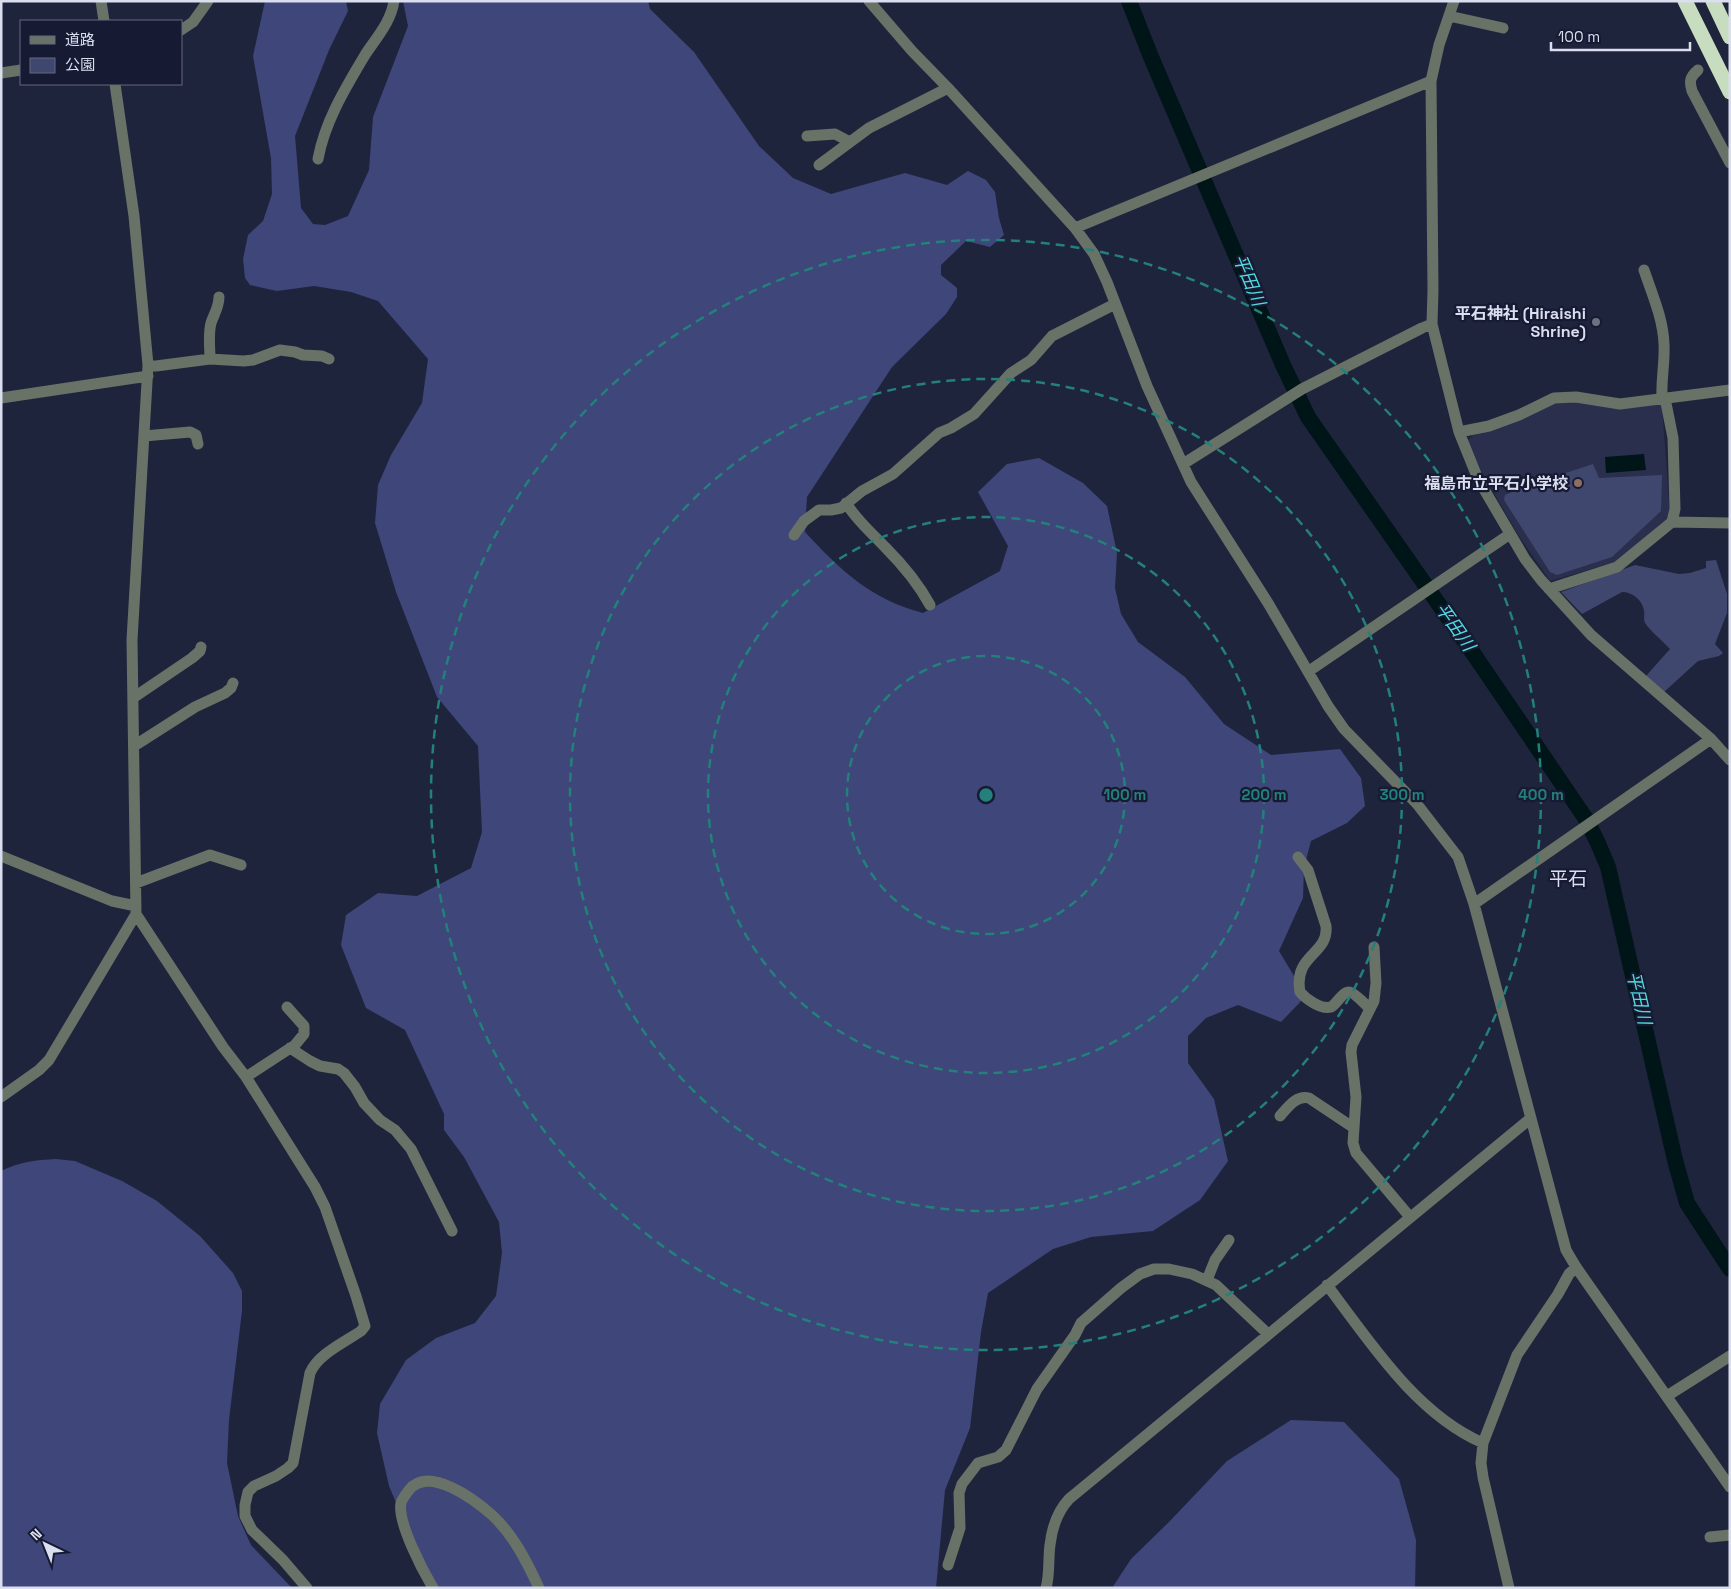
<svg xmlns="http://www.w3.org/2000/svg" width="1731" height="1589" font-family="'Space Grotesk','Noto Sans JP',sans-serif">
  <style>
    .built { fill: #2a2f4e }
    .green { fill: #40476e }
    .forest { fill: #3e467a }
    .water { fill: #001517 }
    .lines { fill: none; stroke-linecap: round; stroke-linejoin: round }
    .river { stroke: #001517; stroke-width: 16 }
    .minor { stroke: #697266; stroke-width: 11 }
    .highway { stroke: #c8ddbf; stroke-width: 15 }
    .ring { fill: none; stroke: #23807b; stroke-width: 2.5; stroke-dasharray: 9 6 }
    .worship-dot { fill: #6b7280; stroke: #161a32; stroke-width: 2 }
    .education-dot { fill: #8d6e63; stroke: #161a32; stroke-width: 2 }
    .labels { text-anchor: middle; stroke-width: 4.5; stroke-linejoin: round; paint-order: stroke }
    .poi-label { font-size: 16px; font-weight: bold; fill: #dadeef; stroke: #161a32; text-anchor: end }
    .water-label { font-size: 18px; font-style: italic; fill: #50d9e0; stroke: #161a32 }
    .quarter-label { font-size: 19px; fill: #dadeef; stroke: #161a32 }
    .centre { fill: #23807b; stroke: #161a32; stroke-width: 2.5 }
    .ring-label { font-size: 15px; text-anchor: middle; font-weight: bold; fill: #23807b; stroke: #161a32; stroke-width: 4.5; stroke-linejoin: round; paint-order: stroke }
  </style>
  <rect width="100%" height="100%" fill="#1f243d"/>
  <!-- built -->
  <path class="built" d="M1565,401L1659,403L1662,406L1670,515L1667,520L1619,561L1550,581L1519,536L1470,452L1467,442L1473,435L1522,418L1555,403Z"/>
  <!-- green -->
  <path class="green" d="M1593,464L1599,478L1662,475L1661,511L1612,557L1557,575L1550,572L1504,500L1505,495L1526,486Z
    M1716,560L1727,594V613L1715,644L1723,653L1719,656L1698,661L1664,692L1646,676L1670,649C1663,641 1650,631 1645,623C1643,619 1645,615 1644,611C1643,600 1632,592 1622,592L1582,614L1561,592L1635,565L1679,574L1690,573L1706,568V561Z"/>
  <!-- forest -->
  <path class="forest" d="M265,1H346L348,11L329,50L295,136L301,208L313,224L325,225L348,216L369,170L373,117L408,26L403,1H648L650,9L694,52L759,146L793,178L831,194L905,173L947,185L968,171L986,180L995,192L999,218L1004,235L990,247L966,241L941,265V275L957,288V297L946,314L892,367L807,497L805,532C840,570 872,600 923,613L1000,571L1008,546L978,492L1007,464L1039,458L1083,483L1107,506L1117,553L1115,588L1121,614L1138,642L1185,677L1224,724L1271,755L1340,749L1361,778L1365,806L1347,823L1311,841L1304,868L1303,898L1279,951L1306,996L1281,1022L1238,1005L1206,1018L1188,1036V1063L1214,1099L1228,1161L1200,1200L1153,1231L1091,1237L1053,1249L988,1293L981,1332L970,1428L945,1490L936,1588H432L389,1486L377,1433L380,1404L406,1360L436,1338L475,1323L496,1296L502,1253L499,1222L464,1157L444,1130V1114L405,1030L366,1008L341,945L346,915L378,893L417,896L471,868L482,832L478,746L437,697L396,592L375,523L378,485L391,455L422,403L428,359L378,301L351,292L314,286L277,291L250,285L245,278L243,259L248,235L263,221L272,194L271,158L253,56Z
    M56,1159L75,1161L122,1181L157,1201L200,1236L233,1273L242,1291V1311L229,1420L227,1463L238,1516L251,1545L292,1588H1V1171C19,1162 36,1160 56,1159Z
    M1291,1420L1344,1422L1399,1479L1416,1540L1415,1588H1112L1131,1559L1169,1522L1227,1461Z"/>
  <!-- water -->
  <path class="water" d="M1644,454L1646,470L1606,473L1605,457Z"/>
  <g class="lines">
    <!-- river -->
    <path class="river" d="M1129,1L1151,57L1283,365L1308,417L1475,656L1586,819L1597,841L1608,867L1675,1160L1687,1203L1730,1269"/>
    <!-- minor -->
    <path class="minor" d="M101,1L104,21
      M869,1L912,51L948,88L1075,228L1094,254L1107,282L1147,386L1191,482L1268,603L1328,706L1344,729L1417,804L1458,857L1474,904L1566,1250L1576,1267L1730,1487
      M1454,1L1439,45L1431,81L1433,290L1432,324L1459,432L1478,479L1525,559L1541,580L1591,635L1711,739L1730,760
      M1449,16L1503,28
      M181,30L193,22L208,1
      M1698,70C1690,77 1689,81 1692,91L1730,163
      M1,73L21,70
      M807,136L835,134L850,142
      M318,159C325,121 346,87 365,55C376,38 391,22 394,1
      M819,165L869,128L948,88
      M1075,228L1431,81
      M1644,270C1652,294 1663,318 1664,344C1665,362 1661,380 1662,398
      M210,359C210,348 208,334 211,323C214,314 219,307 219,297
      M148,365L156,366L210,359L244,361L253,360L280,350L295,352L303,355L322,356L329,359
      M1,398L148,376
      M1459,432L1489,426L1519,415L1554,398L1576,397L1620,404L1730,390
      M144,436L190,432L196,435L198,444
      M1183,464L1302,389L1422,328L1432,324
      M846,503C858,522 870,531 885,547C902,564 918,583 930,605
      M1672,522L1730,523
      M794,535L804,521L819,510H831L841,508L862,491L893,474L939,433L951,428L974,414L1011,373L1031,360L1052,336L1115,304
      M1549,589L1617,567L1672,522L1675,509L1673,438L1665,398
      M1309,671L1510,534
      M133,698L192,658L200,651L201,647
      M134,746L195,707L225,693L231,688L233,683
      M1,856L112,901L136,906
      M1298,857L1308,870L1326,926C1329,955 1293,954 1300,992C1306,999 1321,1010 1331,1007C1337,1004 1342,992 1349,992C1354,992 1366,1005 1370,1009
      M136,883L210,855L241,865
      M1474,904L1711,739
      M136,914L223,1047L246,1077L315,1187L325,1207L356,1296L365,1326L361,1331C345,1342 318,1354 310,1373L293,1463L288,1468L276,1476L254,1486L248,1492L245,1505V1516L252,1530L283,1560L307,1588
      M1374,947L1376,983L1374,1001L1352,1045L1351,1052L1356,1097L1353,1143L1356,1153L1410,1217
      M290,1048L310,1061L320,1066L338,1069L344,1073L355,1087L364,1103L380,1120L395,1130L411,1149L452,1231
      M246,1077L295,1045L304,1034V1026L287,1007
      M1,1097L39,1070L49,1060L136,914L132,640L148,365L134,216L115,84
      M1280,1116C1288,1107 1296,1095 1309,1098L1354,1128
      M1207,1280L1215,1260L1229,1240
      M1327,1285C1370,1342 1416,1414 1483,1443
      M1667,1396L1730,1356
      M1710,1537L1730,1535
      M948,1565L960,1528L959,1493L962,1484L978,1463L998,1457L1006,1450L1037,1389L1075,1335L1081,1323L1121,1288L1140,1274L1154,1269H1169L1192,1274L1216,1285L1268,1334
      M433,1588C423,1571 397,1522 401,1503C402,1499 406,1494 409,1490C429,1465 475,1500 492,1515C513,1534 527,1562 539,1588
      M1046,1588C1050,1574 1048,1559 1050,1545C1052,1527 1057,1512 1069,1499L1531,1118
      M1509,1588L1483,1477L1481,1463L1483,1443L1517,1355L1558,1294L1569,1274L1576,1267"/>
    <!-- highway -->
    <path class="highway" d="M1685,1L1730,92
      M1713,1L1730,37"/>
  </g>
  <!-- distance rings -->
  <g class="ring">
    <circle cx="986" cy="795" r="139"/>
    <circle cx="986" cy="795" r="278"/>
    <circle cx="986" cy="795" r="416"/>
    <circle cx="986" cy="795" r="555"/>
  </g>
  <!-- markers -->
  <circle class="worship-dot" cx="1596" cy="322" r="5"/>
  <circle class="education-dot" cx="1578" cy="483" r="5"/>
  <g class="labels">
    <!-- poi labels -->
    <g class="poi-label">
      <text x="1586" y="319">平石神社 (Hiraishi<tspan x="1586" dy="18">Shrine)</tspan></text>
      <text x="1568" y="489">福島市立平石小学校</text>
    </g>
    <!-- water labels -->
    <g class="water-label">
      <text transform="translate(1249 280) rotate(67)" y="6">平田川</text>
      <text transform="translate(1455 627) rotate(55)" y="6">平田川</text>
      <text transform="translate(1639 998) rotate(77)" y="6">平田川</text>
    </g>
    <!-- quarter labels -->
    <g class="quarter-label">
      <text x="1568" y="885">平石</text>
    </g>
  </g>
  <circle cx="986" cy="795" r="8" class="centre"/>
  <g class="ring-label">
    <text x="1125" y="800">100 m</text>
    <text x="1264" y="800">200 m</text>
    <text x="1402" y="800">300 m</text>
    <text x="1541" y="800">400 m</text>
  </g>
  <!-- border -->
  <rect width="1731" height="1589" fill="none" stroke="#dadeef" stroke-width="5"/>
  <!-- legend -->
  <rect x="20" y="20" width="162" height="65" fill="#161a32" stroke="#64687e"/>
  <rect x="30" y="36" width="25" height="8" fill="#697266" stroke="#64687e"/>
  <text x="65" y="45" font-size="15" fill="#dadeef">道路</text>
  <rect x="30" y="58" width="25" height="15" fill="#40476e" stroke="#64687e"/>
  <text x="65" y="70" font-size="15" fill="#dadeef">公園</text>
  <!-- north arrow -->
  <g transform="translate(45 1544) rotate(317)" stroke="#161a32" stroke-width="4" paint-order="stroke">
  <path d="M0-4L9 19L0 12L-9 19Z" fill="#dadeef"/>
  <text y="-8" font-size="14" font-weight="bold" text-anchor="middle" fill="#dadeef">N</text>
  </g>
  <!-- scale -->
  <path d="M1551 42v8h139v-8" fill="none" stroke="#dadeef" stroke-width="2.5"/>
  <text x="1558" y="42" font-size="15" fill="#dadeef" stroke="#161a32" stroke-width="4" paint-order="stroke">100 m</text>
</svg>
